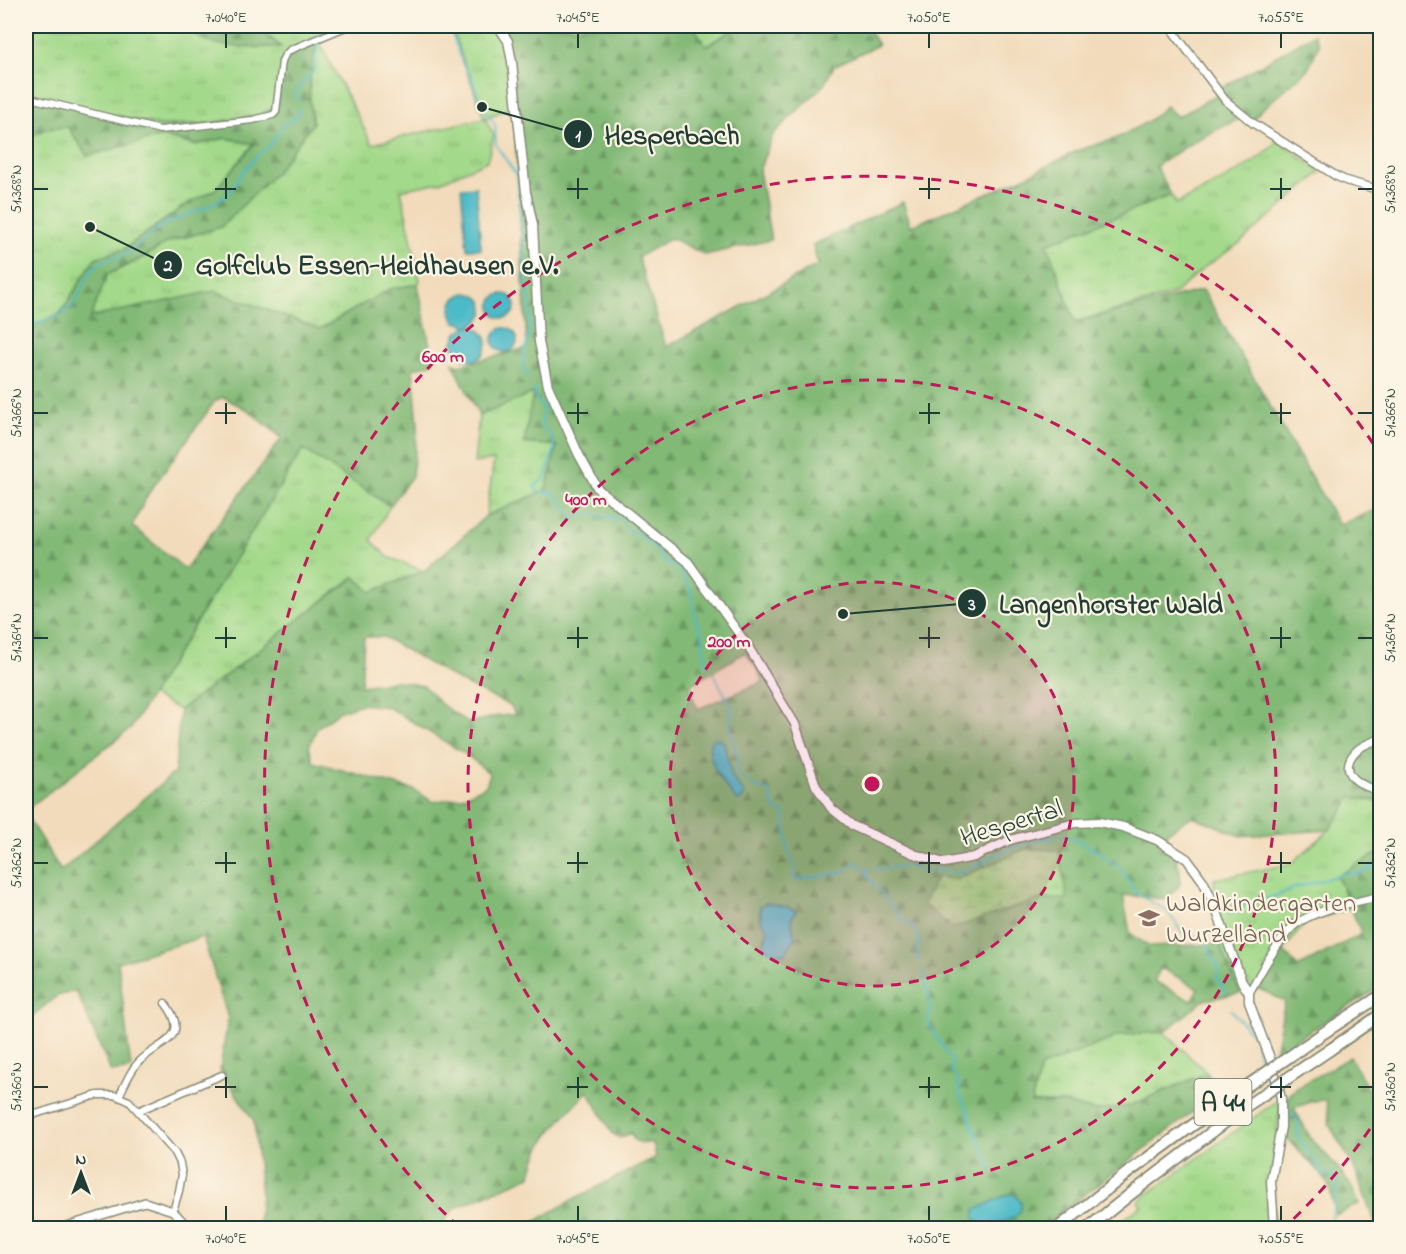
<svg xmlns="http://www.w3.org/2000/svg" width="1406" height="1254" font-family="'Indie Flower',sans-serif">
  <style>
    .grass { fill: url(#grass-tufts); stroke: #618b5f; stroke-width: 1.5 }
    .forest { fill: url(#forest-firs); stroke: #507b55; stroke-width: 1.5; fill-rule: evenodd }
    .wetland { fill: url(#wetland-marsh); stroke: #618b5f; stroke-width: 1.5 }
    .water { fill: #4dbac7; stroke: #367c7e; stroke-width: 1.5 }
    .lines { fill: none; stroke-linecap: round; stroke-linejoin: round }
    .stream { stroke: #4dbac7; stroke-width: 2 }
    .minor-casing { stroke: #888c78; stroke-width: 9 }
    .tertiary-casing { stroke: #888c78; stroke-width: 10 }
    .secondary-casing { stroke: #888c78; stroke-width: 11 }
    .motorway-casing { stroke: #888c78; stroke-width: 14 }
    .minor { stroke: #fff; stroke-width: 6 }
    .tertiary { stroke: #fff; stroke-width: 7 }
    .secondary { stroke: #fff; stroke-width: 8 }
    .motorway { stroke: #fff; stroke-width: 10 }
    .motorway-bridge-casing { stroke: #888c78; stroke-width: 14; stroke-linecap: butt }
    .motorway-bridge { stroke: #fff; stroke-width: 10 }
    .ticks { fill: none; stroke: #1f3d34; stroke-width: 2 }
    .ring { fill: none; stroke: #c2185b; stroke-width: 3; stroke-dasharray: 10 8 }
    .labels { text-anchor: middle; stroke-width: 4.5; stroke-linejoin: round; paint-order: stroke }
    .shield { fill: #fcf5e5; stroke: #617469; stroke-width: 1.5 }
    .shield-label { font-size: 26px; font-weight: bold; fill: #1f3d34 }
    .street-label { font-size: 27px; fill: #1f3d34; stroke: #fcf5e5 }
    .education-label { font-size: 27px; fill: #785e54; stroke: #fcf5e5; text-anchor: start }
    .centre { fill: #c2185b; stroke: #fcf5e5; stroke-width: 3 }
    .ring-label { font-size: 18px; text-anchor: middle; font-weight: bold; fill: #c2185b; stroke: #fcf5e5; stroke-width: 4.5; stroke-linejoin: round; paint-order: stroke }
    .leader { fill: none; stroke: #1f3d34; stroke-width: 2 }
    .callout-dot { fill: #1f3d34; stroke: #fcf5e5; stroke-width: 2 }
    .mark-label { font-size: 18px; text-anchor: middle; font-weight: bold; fill: #fff }
    .callout-label { font-size: 28px; text-anchor: middle; font-weight: bold; fill: #1f3d34; stroke: #fcf5e5; stroke-width: 4.5; stroke-linejoin: round; paint-order: stroke }
    .neatline { fill: none; stroke: #1f3d34; stroke-width: 2 }
    .ticks-label { font-size: 15px; text-anchor: middle; fill: #1f3d34 }
  </style>
  <defs>
    <pattern id="grass-tufts" width="24" height="20" patternUnits="userSpaceOnUse" patternTransform="scale(1.5)"><rect width="24" height="20" fill="#a3d98a"/><path d="M3 7l-1-3M5 7V3M7 7l1-3M15 17l-1-3M17 17v-4M19 17l1-3" fill="none" stroke="#8cbb78"/></pattern>
    <pattern id="forest-firs" width="22" height="20" patternUnits="userSpaceOnUse" patternTransform="scale(1.5)"><rect width="22" height="20" fill="#82b976"/><path d="M5 1l3.5 6h-7zM16 11l3.5 6h-7z" fill="#6a9862"/></pattern>
    <pattern id="wetland-marsh" width="20" height="14" patternUnits="userSpaceOnUse" patternTransform="scale(1.5)"><rect width="20" height="14" fill="#a3d98a"/><path d="M1 5h8M5 5V1M11 12h8M15 12V8" fill="none" stroke="#8cbb78"/></pattern>
  </defs>
  <rect width="100%" height="100%" fill="#fcf5e5"/>
  <filter id="ink" filterUnits="userSpaceOnUse"><feTurbulence type="fractalNoise" baseFrequency=".0167" numOctaves="2"/><feDisplacementMap in="SourceGraphic" scale="12" xChannelSelector="R" yChannelSelector="G"/><feConvolveMatrix kernelMatrix="1 2 1 2 8 2 1 2 1" color-interpolation-filters="sRGB"/></filter>
  <filter id="wash" filterUnits="userSpaceOnUse"><feTurbulence type="fractalNoise" baseFrequency=".008" numOctaves="4" result="noise"/><feDisplacementMap in="SourceGraphic" scale="24" xChannelSelector="R" yChannelSelector="G"/><feGaussianBlur stdDeviation="1.35" result="paint"/><feColorMatrix in="noise" values="0 0 0 0 0 0 0 0 0 0 0 0 0 0 0 0 0 1.4 0 .05"/><feComposite in="paint" operator="in"/></filter>
  <g filter="url(#wash)">
    <rect width="100%" height="100%" fill="#f2dbbb"/>
    <!-- grass -->
    <path class="grass" d="M26,26H182C205,47 251,50 280,46L262,31L245,26H347L290,50L278,107L258,115L208,124L159,125L55,103L26,91Z
      M446,26H499L510,67L513,107L485,118L494,136L487,161L440,182L401,190L420,281L418,284L390,289L320,329L215,291L90,318L107,275L144,257L168,242L221,227L313,123C307,97 309,66 318,40L372,144L484,118L454,35Z
      M693,26H741L705,46Z
      M68,127L87,156L162,136L194,145L226,138L254,144L215,190L187,204L124,249L96,258L60,314L26,328V138L45,129Z
      M1278,140L1321,172L1240,243L1205,267L1174,294L1075,322L1046,243L1171,195L1177,204C1209,186 1254,168 1278,140Z
      M533,392L557,445L546,490L486,516L494,460L474,463L479,416Z
      M303,448L390,506L371,540L388,557L424,571L371,592L354,577L180,710L151,695Z
      M1352,797L1380,802V852L1337,876L1351,908L1305,923L1283,951L1259,989L1240,993L1220,944L1214,879L1291,864L1329,830Z
      M1164,1032L1207,1073L1129,1106L1095,1111L1064,1103H1031L1041,1067L1121,1035Z
      M1281,1098L1272,1171L1274,1228H1112L1141,1206L1138,1201Z"/>
    <!-- forest -->
    <path class="forest" d="M182,26H245L262,31L281,47C247,47 208,51 182,26Z
      M501,26H693L706,46L741,26H866L878,45L834,66L823,86L773,134L759,171L771,240L705,255L671,238L638,257L666,347L818,265L813,245L903,202L911,226L1023,178L1079,150L1115,139L1147,122L1166,106L1177,117L1218,94L1243,117L1194,141L1156,166L1171,195L1047,244L1075,322L1203,290L1339,525L1380,508V802L1352,797L1329,830L1241,836L1192,816L1166,833L1180,870V885L1166,899L1123,895L1130,933L1150,947L1220,944L1240,993L1204,1000L1164,1032L1121,1035L1041,1067L1031,1103H1064L1095,1111L1129,1106L1207,1073L1219,1092L1041,1228H524L572,1200L656,1157L653,1143L639,1142L634,1140L631,1133L619,1138L612,1133L588,1091C563,1118 537,1139 531,1176L455,1208L444,1221L448,1228H233L258,1225L261,1195L254,1121L220,1070L228,1018L203,937L118,962L131,1069L111,1072L76,991L57,996L26,1021V815L61,871L175,772L180,710L355,577L371,592L424,571L486,516L546,490L557,446L524,443L533,393L479,416L453,363L458,366L527,348L516,148L514,69ZM364,637H384L461,682L511,706L515,715L498,716L468,723L441,704L424,686L397,681L361,686ZM745,652L756,667L763,682L698,709L690,692L692,684ZM362,704L388,707L467,755L490,774L486,786L462,797L433,802L414,790L313,762L309,747L317,728L340,711ZM766,903L787,907L796,911L791,919L795,939L763,948L768,929L760,917V907ZM1161,968L1198,988L1191,1001L1154,981Z
      M1314,34L1319,45L1308,69L1260,111L1253,120L1233,106L1218,90Z
      M318,40C309,66 307,97 313,123L277,171L221,227L168,242L144,257L107,275L91,317L215,291L320,329L390,289L418,284L433,363L413,369L418,425L412,476L390,506L303,449L131,728L26,810V328L60,314L95,258L124,249L187,204L215,190L254,144L226,138L194,145L162,136L87,156L68,127L45,129L26,138V91L55,103L159,125L208,124L258,115L277,107L283,61L290,51ZM223,397L248,410L282,438L185,569L132,526L148,494L215,401Z
      M1380,852V987L1275,1053L1285,1001L1259,989L1283,951L1298,967L1362,934L1337,876Z
      M1350,1057L1380,1110V1226L1374,1221L1354,1167L1330,1126L1326,1100L1313,1101L1294,1108L1310,1137L1338,1168L1351,1186L1359,1204L1336,1215L1329,1186L1319,1172L1287,1138L1284,1101L1296,1088Z"/>
    <!-- wetland -->
    <path class="wetland" d="M1025,849L1059,850L1067,899H1040L953,928L923,904L937,877L958,879Z"/>
    <!-- water -->
    <path class="water" d="M476,187L481,249H467L461,188Z
      M465,293C489,294 490,319 469,326C480,328 490,336 486,348C477,379 430,342 468,326L456,322C447,310 451,297 465,293Z
      M491 306a12 12 0 1 1 24 0a12 12 0 1 1-24 0Z
      M493 340a12 12 0 1 1 24 0a12 12 0 1 1-24 0Z
      M719,739L724,742L732,777L745,794L741,800L737,801C724,785 705,762 711,740Z
      M766,903L787,907L796,911L791,919L795,939L785,953H775L763,948L768,930L761,921L760,907Z
      M1008,1194H1014L1021,1202C1021,1204 1021,1210 1020,1212C1015,1221 989,1226 980,1224L975,1218V1210Z"/>
    <g class="lines">
      <!-- stream -->
      <path class="stream" d="M444,26L453,36L462,63L470,74L482,107L495,124L496,145L517,176L526,282L530,305V329L522,365L528,376
        M297,100V90L315,69L318,35L334,26
        M26,327L61,315L73,305L94,267L105,260L118,257L132,250L162,225L204,208L228,195L242,173L255,158L269,146L282,127L296,117L299,109
        M533,388L537,401L544,407L541,425L551,436L555,448L544,479L535,486L536,491L554,493L574,519L583,514L620,518L629,531L638,534L657,550L663,560L677,568L690,587L695,617L703,636L704,653L707,665
        M714,674L732,708L730,726L738,759L737,774L755,787L769,791L775,809L784,813L788,850L795,869L792,877L793,880L845,872L855,862L867,870L908,866L924,872L935,870L959,873L1021,844L1067,835L1100,853L1119,867L1137,894L1167,911L1182,932L1207,941L1210,953L1219,969L1217,978L1226,992
        M867,871V875L902,919L914,927L920,942L916,949L920,961
        M1229,915L1240,906L1285,893L1291,889L1350,872L1355,875L1376,865L1380,860
        M923,970L931,1008L928,1022L940,1044L952,1061L951,1071L958,1080L960,1095L968,1111L970,1120L992,1170
        M1231,1010L1254,1036L1260,1059
        M1292,1112L1299,1124L1297,1136L1324,1174L1334,1177L1338,1185L1330,1228"/>
    </g>
  </g>
  <g filter="url(#ink)">
    <g class="lines">
      <defs>
        <path id="minor" d="M26,97L160,130L253,120L273,115L276,112L282,61L285,55L290,50L348,26
          M119,1096C125,1085 131,1068 141,1060C161,1041 192,1038 165,1003
          M138,1111L222,1075
          M26,1117L97,1095H114L129,1101L175,1153L180,1163L182,1175L179,1191L173,1211"/>
        <path id="tertiary" d="M1169,26L1225,100L1253,123L1336,176L1347,181L1380,190
          M1380,739C1372,742 1361,745 1355,752C1336,773 1362,788 1380,790
          M1249,993C1259,975 1280,936 1296,924C1319,908 1354,903 1380,896
          M60,1228L145,1202L173,1211L189,1228"/>
        <path id="secondary" d="M498,26L508,41L512,62L526,192L533,225L539,342L548,386L579,455L598,489L688,562L747,645L795,724L816,786L831,808L853,826L914,854L944,863L974,857L1010,840L1075,823L1099,822L1123,827L1157,840L1187,859L1203,881L1215,906L1242,982L1249,993V1002L1271,1061L1281,1098V1127L1271,1181L1274,1228"/>
        <path id="motorway" d="M1322,1034L1380,996
          M1331,1049L1380,1015
          M1058,1228L1126,1174
          M1088,1228L1137,1189"/>
      </defs>
      <!-- minor casing -->
      <use href="#minor" class="minor-casing"/>
      <!-- tertiary casing -->
      <use href="#tertiary" class="tertiary-casing"/>
      <!-- secondary casing -->
      <use href="#secondary" class="secondary-casing"/>
      <!-- motorway casing -->
      <use href="#motorway" class="motorway-casing"/>
      <!-- minor -->
      <use href="#minor" class="minor"/>
      <!-- tertiary -->
      <use href="#tertiary" class="tertiary"/>
      <!-- secondary -->
      <use href="#secondary" class="secondary"/>
      <!-- motorway -->
      <use href="#motorway" class="motorway"/>
      <defs>
        <path id="motorway-bridge" d="M1126,1174L1234,1095L1322,1034
          M1137,1189L1245,1107L1331,1049"/>
      </defs>
      <!-- motorway-bridge casing -->
      <use href="#motorway-bridge" class="motorway-bridge-casing"/>
      <!-- motorway-bridge -->
      <use href="#motorway-bridge" class="motorway-bridge"/>
    </g>
  </g>
  <!-- ticks -->
  <path class="ticks" d="M226,33V48M578,33V48M929,33V48M1281,33V48M226,178V199M578,178V199M929,178V199M1281,178V199M33,189H48M215,189H236M567,189H588M919,189H940M1270,189H1291M1358,189H1373M226,403V424M578,403V424M929,403V424M1281,403V424M33,413H48M215,413H236M567,413H588M919,413H940M1270,413H1291M1358,413H1373M226,627V648M578,627V648M929,627V648M1281,627V648M33,638H48M215,638H236M567,638H588M919,638H940M1270,638H1291M1358,638H1373M226,852V873M578,852V873M929,852V873M1281,852V873M33,863H48M215,863H236M567,863H588M919,863H940M1270,863H1291M1358,863H1373M226,1077V1098M578,1077V1098M929,1077V1098M1281,1077V1098M33,1087H48M215,1087H236M567,1087H588M919,1087H940M1270,1087H1291M1358,1087H1373M226,1206V1221M578,1206V1221M929,1206V1221M1281,1206V1221"/>
  <!-- distance rings -->
  <circle cx="872" cy="784" r="202" fill="#c2185b" fill-opacity=".12"/>
  <g class="ring">
    <circle cx="872" cy="784" r="202"/>
    <circle cx="872" cy="784" r="404"/>
    <path d="M1380 1114A606 606 0 0 1 1285 1227M459 1227A606 606 0 1 1 1380 454"/>
  </g>
  <!-- icons -->
  <defs>
    <symbol id="school-bare" viewBox="-9 -9 18 18"><path d="M0-5L7-2L0 1L-7-2ZM-4 1L0 2.5L4 1V4Q0 6-4 4Z" fill="#8d6e63" stroke="#fcf5e5" stroke-width="2.5" paint-order="stroke"/></symbol>
  </defs>
  <g fill-rule="evenodd">
    <use href="#school-bare" x="1134" y="903" width="30" height="30"/>
  </g>
  <g class="labels">
    <!-- shield labels -->
    <rect class="shield" x="1194.5" y="1079" width="57" height="46" rx="4.5"/>
    <g class="shield-label">
      <text x="1223" y="1111">A 44</text>
    </g>
    <!-- street labels -->
    <g class="street-label">
      <text transform="translate(1011 822) rotate(-17)" y="9">Hespertal</text>
    </g>
    <!-- education labels -->
    <g class="education-label">
      <text x="1166" y="911">Waldkindergarten<tspan x="1166" dy="31">Wurzelland</tspan></text>
    </g>
  </g>
  <circle cx="872" cy="784" r="9" class="centre"/>
  <g class="ring-label">
    <text x="443" y="362">600 m</text>
    <text x="586" y="505">400 m</text>
    <text x="729" y="647">200 m</text>
  </g>
  <!-- callouts -->
  <path class="leader" d="M482 107L578 134M90 227L168 265M843 614L972 603"/>
  <g class="callout-dot">
    <circle cx="482" cy="107" r="6"/>
    <circle cx="90" cy="227" r="6"/>
    <circle cx="843" cy="614" r="6"/>
    <circle cx="578" cy="134" r="15"/>
    <circle cx="168" cy="265" r="15"/>
    <circle cx="972" cy="603" r="15"/>
  </g>
  <g class="mark-label">
    <text x="578" y="141">1</text>
    <text x="168" y="271">2</text>
    <text x="972" y="610">3</text>
  </g>
  <g class="callout-label">
    <text x="672" y="144">Hesperbach</text>
    <text x="377" y="274">Golfclub Essen-Heidhausen e.V.</text>
    <text x="1111" y="613">Langenhorster Wald</text>
  </g>
  <!-- margin -->
  <rect width="1406" height="1254" fill="none" stroke="#fcf5e5" stroke-width="66"/>
  <!-- north arrow -->
  <g transform="translate(81 1173)" stroke="#fcf5e5" stroke-width="4.5" paint-order="stroke">
  <path d="M0-4.5L10 22L0 15L-10 22Z" fill="#1f3d34"/>
  <text y="-9" font-size="16" font-weight="bold" text-anchor="middle" fill="#1f3d34">N</text>
  </g>
  <rect x="33" y="33" width="1340" height="1188" class="neatline"/>
  <g class="ticks-label">
    <text x="226" y="22">7.040°E</text>
    <text x="578" y="22">7.045°E</text>
    <text x="929" y="22">7.050°E</text>
    <text x="1281" y="22">7.055°E</text>
    <text transform="translate(16 189) rotate(-90)" y="5">51.368°N</text>
    <text transform="translate(1390 189) rotate(-90)" y="5">51.368°N</text>
    <text transform="translate(16 413) rotate(-90)" y="5">51.366°N</text>
    <text transform="translate(1390 413) rotate(-90)" y="5">51.366°N</text>
    <text transform="translate(16 638) rotate(-90)" y="5">51.364°N</text>
    <text transform="translate(1390 638) rotate(-90)" y="5">51.364°N</text>
    <text transform="translate(16 863) rotate(-90)" y="5">51.362°N</text>
    <text transform="translate(1390 863) rotate(-90)" y="5">51.362°N</text>
    <text transform="translate(16 1087) rotate(-90)" y="5">51.360°N</text>
    <text transform="translate(1390 1087) rotate(-90)" y="5">51.360°N</text>
    <text x="226" y="1243">7.040°E</text>
    <text x="578" y="1243">7.045°E</text>
    <text x="929" y="1243">7.050°E</text>
    <text x="1281" y="1243">7.055°E</text>
  </g>
</svg>
